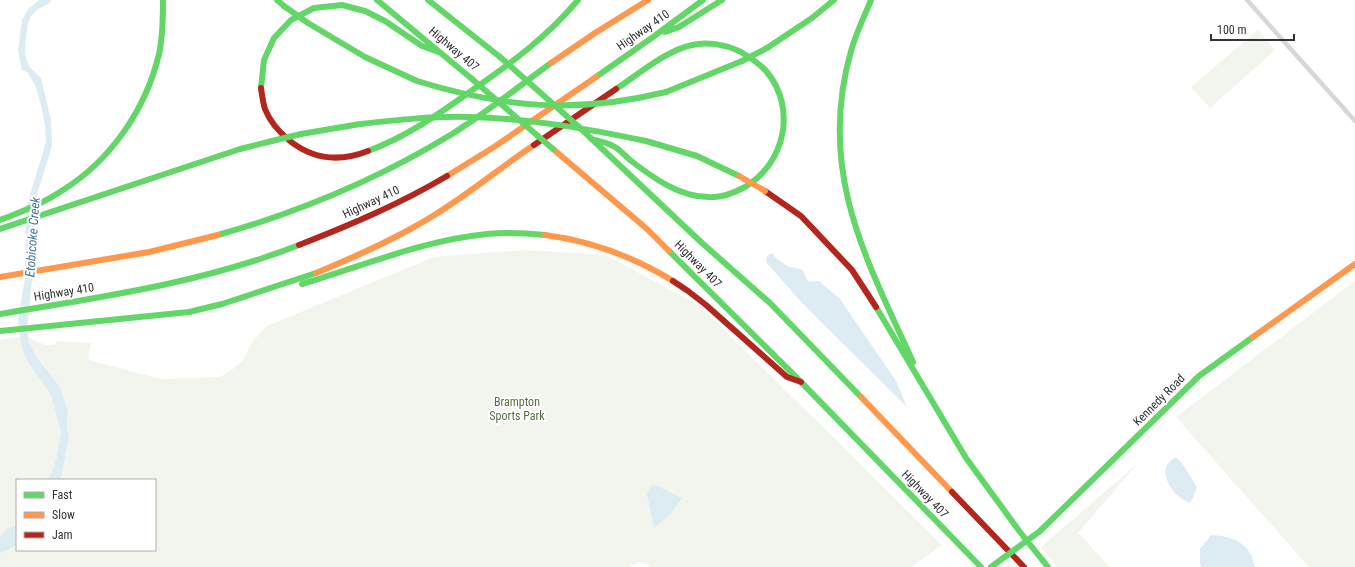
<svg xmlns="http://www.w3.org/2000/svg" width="1355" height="567" font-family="'Roboto Condensed',sans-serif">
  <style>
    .green { fill: #f1f5ed }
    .water { fill: #ddebf3 }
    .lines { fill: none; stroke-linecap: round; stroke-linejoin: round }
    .street { stroke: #d7d7d7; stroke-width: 4.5 }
    .fast { stroke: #63d668; stroke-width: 6 }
    .slow { stroke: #ff974d; stroke-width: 6 }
    .jam { stroke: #b3261e; stroke-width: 6 }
    .fast-bridge { stroke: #63d668; stroke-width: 6 }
    .slow-bridge { stroke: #ff974d; stroke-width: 6 }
    .labels { text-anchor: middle; stroke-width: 4; stroke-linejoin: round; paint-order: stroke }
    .street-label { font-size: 12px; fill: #333; stroke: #fff }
    .park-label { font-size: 12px; fill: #56703f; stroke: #fff }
    .water-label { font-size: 13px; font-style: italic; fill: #3f7597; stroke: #fff }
  </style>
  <rect width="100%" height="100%" fill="#fff"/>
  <!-- green -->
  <path class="green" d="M1258,30L1275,50L1210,108L1191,87Z
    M523,250L606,255L700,306L942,545L911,567H650C642,560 638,562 630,567H0V552L2,553L15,546L17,544V550H155V480H59L62,475L69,435L67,428L68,410L45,366L34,353L29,342L28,337L45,345H54L57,341L91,343L88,359L96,362L161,379L220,377L233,369L243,360L253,341L267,326L434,257Z
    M1355,281V567H1309L1176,417Z
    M21,337L22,349L28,362L51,395L61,432L56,460L52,472L47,480H17V523L16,525L7,529L0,536V340Z
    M1138,463L1078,533L1110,567H1057L1041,547Z"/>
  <!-- water -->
  <path class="water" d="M39,0H52L48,4L38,9L31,16L28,23L26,37L25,55L29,66L41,78L51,120L52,146L33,207L36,241L27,329L29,342L34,353L59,386L68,410L67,428L69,435L62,475L59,480H47L52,472L56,460L61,432L51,395L28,362L22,349L18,320L25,278L26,208L46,142L45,125L41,105L35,85L27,72L22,70L18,51L22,20L28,9Z
    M772,253L776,258L787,266L803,270L806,278L809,282L819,281L840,299L896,381L907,407L802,303L766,262L767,256Z
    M1176,457L1182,463L1197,487L1192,500L1189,503C1185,500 1179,498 1176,494C1165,482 1159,466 1176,457Z
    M653,484L682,498L670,515L654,528L647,494Z
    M17,523V544L15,546L2,553L0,552V536L7,529L16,525Z
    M1211,535C1226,536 1243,539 1251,555C1253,558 1253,563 1255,567H1201L1200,564V549Z"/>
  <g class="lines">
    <!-- street -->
    <path class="street" d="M1247,0L1355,121"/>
    <!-- fast -->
    <path class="fast" d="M277,0L284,6
      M377,0L472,79
      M428,0L500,57
      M871,0C864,17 856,33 851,51C817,170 865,257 913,362
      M308,23L365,57L417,81
      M665,32L679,27L722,0
      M767,48L812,18L834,0
      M596,77L653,37L703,0
      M261,88L264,60L274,38L291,20L314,8L342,5L365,11L385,21L422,46L441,53
      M666,92L742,61
      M579,127L702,243L770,303L861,397
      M301,134L360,124
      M591,139C598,141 605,142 611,145C619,148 624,155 630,160C652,177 679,197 708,197C721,198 734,193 745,187C785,163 797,109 767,72C760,64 751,58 741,52C727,45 707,41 692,45C665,51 639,74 616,89
      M646,141L697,156L739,176
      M368,151C406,137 439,114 471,91C510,64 547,37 578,0
      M0,220C22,212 44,203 63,190C111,160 146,109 159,54C163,37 163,18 163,0
      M0,229L240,149L272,141
      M218,235C299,212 380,178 452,134C486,113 518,87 551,63
      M669,251L801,382L981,567
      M302,284C363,266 424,240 487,234C507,232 526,233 545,235
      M876,307L966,458L1020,532L1048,567
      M0,314C102,297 202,283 299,245
      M0,331L189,312L222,304L316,273
      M1040,531L1199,376L1253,337"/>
    <!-- slow -->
    <path class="slow" d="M551,63L595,33L648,0
      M553,149L647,229L669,251
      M447,176L494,147L596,77
      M545,235C591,241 634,257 673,281
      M316,273C357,256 398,238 436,214C470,193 501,167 534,145
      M0,277L149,252L218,235
      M1253,337L1355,264
      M861,397L952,492"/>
    <!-- jam -->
    <path class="jam" d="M261,88C262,95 263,103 265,109C270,122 279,132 290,141C314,160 340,162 368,151
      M534,145L616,89
      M765,191L801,216L852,270L876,307
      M299,245C350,225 400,204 447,176
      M673,281L688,291L706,305L787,377L801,382
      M952,492L1024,567"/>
    <!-- fast-bridge -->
    <path class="fast-bridge" d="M284,6L308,23
      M500,57L579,127
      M742,61L767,48
      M472,79L553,149
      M417,81C505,108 576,114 666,92
      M360,124C396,120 432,116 469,117C529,118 588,129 646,141
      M272,141L301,134
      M991,567L1040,531"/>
    <!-- slow-bridge -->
    <path class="slow-bridge" d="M739,176L765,191"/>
  </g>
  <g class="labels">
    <!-- street labels -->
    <g class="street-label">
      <text transform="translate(643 30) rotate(-35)" y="4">Highway 410</text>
      <text transform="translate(454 49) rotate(40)" y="4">Highway 407</text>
      <text transform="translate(371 202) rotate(-25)" y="4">Highway 410</text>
      <text transform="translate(698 264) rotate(45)" y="4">Highway 407</text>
      <text transform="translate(64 292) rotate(-9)" y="4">Highway 410</text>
      <text transform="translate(1159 400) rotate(-45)" y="4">Kennedy Road</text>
      <text transform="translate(925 494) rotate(46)" y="4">Highway 407</text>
    </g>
    <!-- park labels -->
    <g class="park-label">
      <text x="517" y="406">Brampton<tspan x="517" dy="14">Sports Park</tspan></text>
    </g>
    <!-- water labels -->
    <g class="water-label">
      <text transform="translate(32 237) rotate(-86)" y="5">Etobicoke Creek</text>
    </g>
  </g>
  <!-- legend -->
  <rect x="16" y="479" width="140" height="72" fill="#ffffff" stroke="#adadad"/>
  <rect x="24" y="492" width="20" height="6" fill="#63d668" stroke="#adadad"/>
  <text x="52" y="499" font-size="12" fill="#333333">Fast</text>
  <rect x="24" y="512" width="20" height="6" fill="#ff974d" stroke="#adadad"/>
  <text x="52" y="519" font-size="12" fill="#333333">Slow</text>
  <rect x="24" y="532" width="20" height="6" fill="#b3261e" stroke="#adadad"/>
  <text x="52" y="539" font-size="12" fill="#333333">Jam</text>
  <!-- scale -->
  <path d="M1211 34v6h83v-6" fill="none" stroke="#333333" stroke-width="2"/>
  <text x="1217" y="34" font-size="12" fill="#333333" stroke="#ffffff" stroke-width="3" paint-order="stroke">100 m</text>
</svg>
